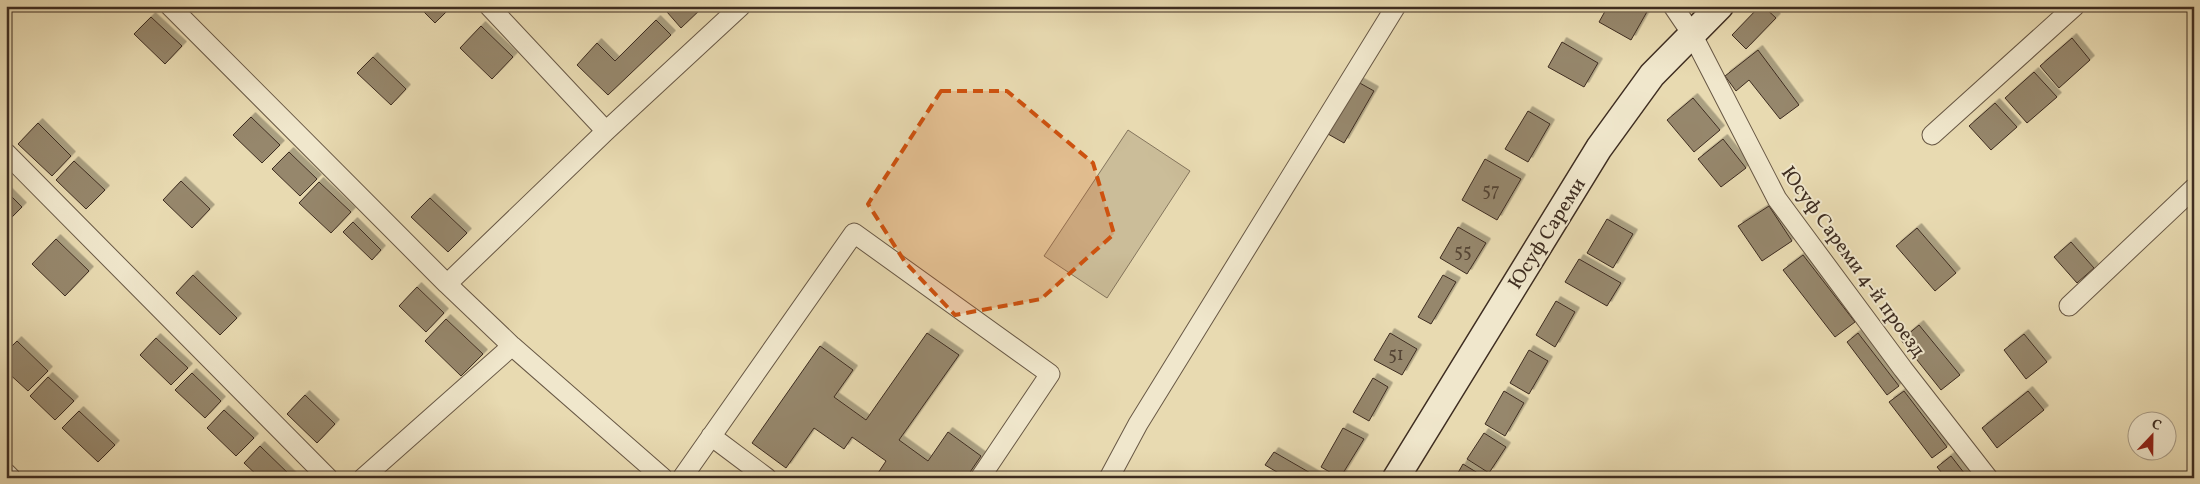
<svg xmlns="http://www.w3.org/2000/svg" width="2200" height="484" font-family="Vollkorn,serif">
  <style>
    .green { fill: #cbbd99; stroke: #84755d }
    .building { fill: #96876c; stroke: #3e2d21; filter: url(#shadow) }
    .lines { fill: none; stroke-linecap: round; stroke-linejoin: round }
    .street-casing { stroke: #685845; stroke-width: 21 }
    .secondary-casing { stroke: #3e2d21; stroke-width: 29 }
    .street { stroke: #f0e7cc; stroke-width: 19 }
    .secondary { stroke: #f0e7cc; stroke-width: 26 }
    .marked { fill: #ce520f; fill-opacity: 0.2; stroke: #ce520f; stroke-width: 4; stroke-dasharray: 10 6; stroke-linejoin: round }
    .labels { text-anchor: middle; stroke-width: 4; stroke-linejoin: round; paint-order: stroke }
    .number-label { font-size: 18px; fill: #544434 }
    .street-label { font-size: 20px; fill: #3e2d21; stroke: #f0e7cc }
  </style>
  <defs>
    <filter id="shadow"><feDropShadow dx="4.5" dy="-4.5" stdDeviation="0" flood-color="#0004"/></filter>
  </defs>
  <rect width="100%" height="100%" fill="#e8dab1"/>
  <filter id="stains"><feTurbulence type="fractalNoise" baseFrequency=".004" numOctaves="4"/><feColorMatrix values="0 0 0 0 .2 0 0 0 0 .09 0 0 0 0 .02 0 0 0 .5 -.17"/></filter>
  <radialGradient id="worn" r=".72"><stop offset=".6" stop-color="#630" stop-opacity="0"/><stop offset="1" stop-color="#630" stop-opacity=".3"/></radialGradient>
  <!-- green -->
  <path class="green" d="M1128,130L1190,171L1107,298L1044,256Z"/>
  <!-- building -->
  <path class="building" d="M418,6H452L435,23Z
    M673,6H704L681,28L667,12Z
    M1608,6H1641L1648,10L1631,40L1599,22Z
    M1760,6H1763L1776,18L1746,49L1732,35Z
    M151,17L182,46L165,64L134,34Z
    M656,20L671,35L608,95L577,65L597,43L615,61Z
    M481,26L513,57L492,79L460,48Z
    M2072,38L2090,60L2059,88L2040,66Z
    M1562,42L1598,63L1584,87L1548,67Z
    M1758,50L1799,105L1780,119L1749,80L1736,91L1725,76Z
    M373,57L406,89L391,105L357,73Z
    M2034,72L2057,97L2027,123L2005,98Z
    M1358,82L1374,91L1344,143L1328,134Z
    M1693,98L1720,130L1694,152L1667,120Z
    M1995,103L2017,127L1991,150L1969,126Z
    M1528,111L1550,124L1528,162L1505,149Z
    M251,117L280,145L262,163L233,135Z
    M38,123L71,156L52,176L18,144Z
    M1723,139L1746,168L1721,187L1698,159Z
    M289,152L317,179L300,196L272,169Z
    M1485,159L1521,179L1497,220L1462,200Z
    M74,161L105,190L86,209L56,180Z
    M181,181L210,209L192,228L163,200Z
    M319,182L351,212L331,233L299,203Z
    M6,191L22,207L6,223Z
    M430,198L467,233L448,252L411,217Z
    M1769,206L1792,241L1762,261L1738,226Z
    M1607,219L1633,234L1613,268L1587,253Z
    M353,222L381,250L372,260L343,232Z
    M1458,227L1486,243L1467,274L1440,258Z
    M1917,228L1956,273L1935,291L1896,246Z
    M56,239L89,271L65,296L32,264Z
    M2071,242L2094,268L2077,283L2054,257Z
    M1803,255L1855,322L1835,337L1783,270Z
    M1579,259L1621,283L1607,306L1565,282Z
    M193,275L237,318L220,335L176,293Z
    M1443,275L1456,282L1431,324L1418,317Z
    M417,287L444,313L426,332L399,306Z
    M1556,301L1575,312L1555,347L1536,335Z
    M446,319L483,354L461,376L425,341Z
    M1919,325L1960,375L1941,390L1901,340Z
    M927,333L959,355L899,440L928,461L948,432L981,456L966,478H884L878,473L886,461L852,437L844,449L814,428L786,468L752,443L820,346L853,370L834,397L866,420Z
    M1390,333L1417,349L1402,375L1374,360Z
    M1858,333L1899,386L1887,395L1847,342Z
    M2024,334L2047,362L2026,379L2004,350Z
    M156,338L188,368L171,385L140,355Z
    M17,341L48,371L28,391L6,371V352Z
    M1529,350L1548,361L1529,394L1510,383Z
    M192,373L221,401L205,418L175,390Z
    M48,377L74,401L55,420L30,396Z
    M1373,378L1388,387L1369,421L1353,412Z
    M1504,391L1524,403L1505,436L1485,424Z
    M1904,391L1947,447L1932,458L1889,402Z
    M2028,391L2044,410L1997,448L1982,428Z
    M305,395L335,424L317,443L287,414Z
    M224,410L254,438L236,456L207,428Z
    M79,411L115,445L98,462L62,428Z
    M1343,428L1364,439L1340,478L1321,467Z
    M1484,433L1506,447L1489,473L1467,459Z
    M260,446L293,478H260L244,463Z
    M1274,452L1319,478H1287L1265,465Z
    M1951,456L1968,478H1946L1937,467Z
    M1463,464L1486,478H1455Z"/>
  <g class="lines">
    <defs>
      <path id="street" d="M170,6L447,284L512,346L663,478
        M489,6L606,131
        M1673,6L1692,34L1777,199L1903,369L1988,478
        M1932,135L2075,6
        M6,153L328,478
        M447,284L606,131L741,6
        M2069,306L2194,188
        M711,436L767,478
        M6,473L11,478
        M363,478L512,346
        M682,478L854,233L1050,374L980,478
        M1109,478L1138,424L1396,6"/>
      <path id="secondary" d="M1396,478L1599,148L1652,75L1720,6"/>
    </defs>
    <!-- street casing -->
    <use href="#street" class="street-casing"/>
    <!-- secondary casing -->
    <use href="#secondary" class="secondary-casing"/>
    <!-- street -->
    <use href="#street" class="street"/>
    <!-- secondary -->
    <use href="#secondary" class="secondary"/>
  </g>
  <!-- marked area -->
  <path class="marked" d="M941,91H1007L1093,163L1114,234L1041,299L955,315L905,262L868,204Z"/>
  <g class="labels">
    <!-- number labels -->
    <g class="number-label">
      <text x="1491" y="196">57</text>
      <text x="1463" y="257">55</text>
      <text x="1396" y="360">51</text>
    </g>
    <!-- street labels -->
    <g class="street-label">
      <text transform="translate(1546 233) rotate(-58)" y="7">Юсуф Сареми</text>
      <text transform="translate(1854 261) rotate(54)" y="7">Юсуф Сареми 4-й проезд</text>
    </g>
  </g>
  <!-- margin -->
  <rect width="2200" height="484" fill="none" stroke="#e8dab1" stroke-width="25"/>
  <rect x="8" y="8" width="2185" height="469" fill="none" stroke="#3e2d21" stroke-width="2.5"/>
  <rect x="12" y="12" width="2175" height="459" fill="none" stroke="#3e2d21"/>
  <!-- north arrow -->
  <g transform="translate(2152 436) rotate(22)"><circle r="24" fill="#f0e7cc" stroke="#a99d88"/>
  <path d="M0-4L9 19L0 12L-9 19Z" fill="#8f2418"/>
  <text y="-8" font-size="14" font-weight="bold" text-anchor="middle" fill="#3e2d21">С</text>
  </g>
  <rect width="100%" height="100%" filter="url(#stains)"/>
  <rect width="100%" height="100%" fill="url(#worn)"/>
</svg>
